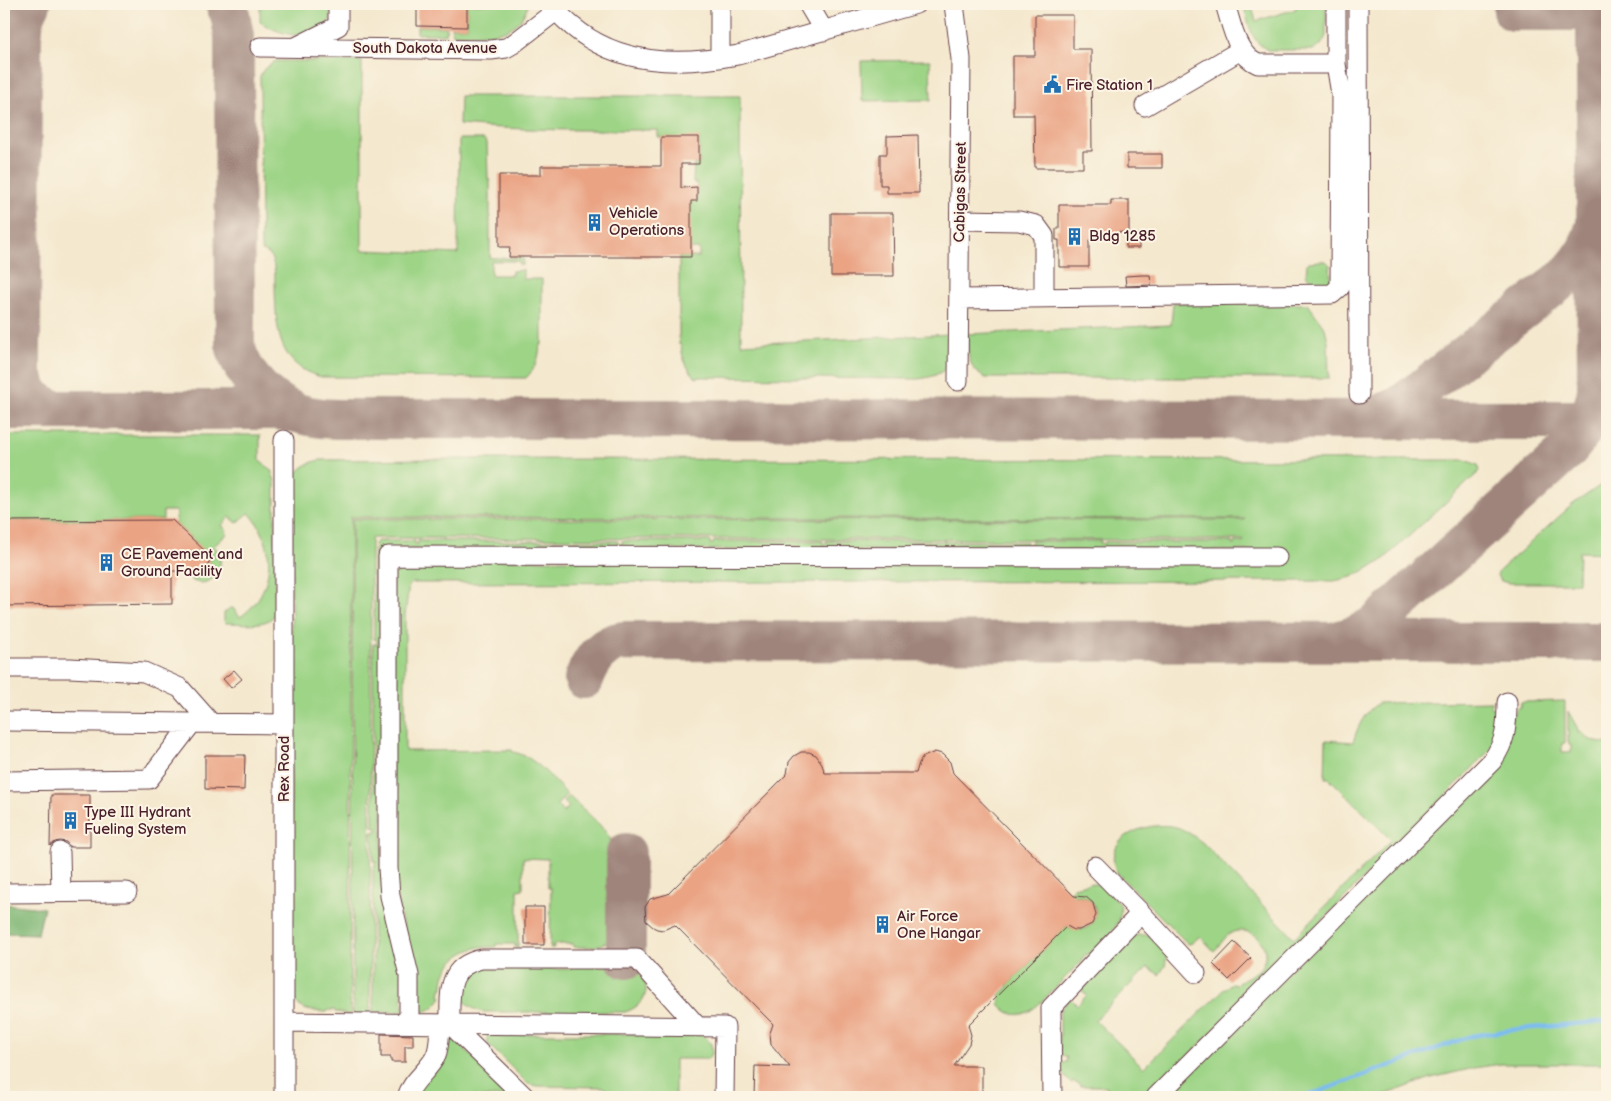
<svg xmlns="http://www.w3.org/2000/svg" width="1611" height="1101" font-family="'Balsamiq Sans',sans-serif">
  <style>
    .green { fill: #9dd486; stroke: #747a58 }
    .forest { fill: #7eb673; stroke: #646a4f }
    .lines { fill: none; stroke-linecap: round; stroke-linejoin: round }
    .stream { stroke: #7dbcf1; stroke-width: 4.5 }
    .taxiway { stroke: #9f847c; stroke-width: 40 }
    .building { fill: #eaa383 }
    .minor-casing { stroke: #643d43; stroke-width: 21 }
    .minor { stroke: #fff; stroke-width: 19 }
    .labels { text-anchor: middle; stroke-width: 4; stroke-linejoin: round; paint-order: stroke }
    .street-label { font-size: 15px; fill: #4a1f2b; stroke: #fcf5e5 }
    .poi-label { font-size: 15px; fill: #4a1f2b; stroke: #fcf5e5; text-anchor: start }
  </style>
  <rect width="100%" height="100%" fill="#fcf5e5"/>
  <filter id="ink" filterUnits="userSpaceOnUse"><feTurbulence type="fractalNoise" baseFrequency=".02" numOctaves="2"/><feDisplacementMap in="SourceGraphic" scale="10" xChannelSelector="R" yChannelSelector="G"/><feConvolveMatrix kernelMatrix="1 2 1 2 8 2 1 2 1" color-interpolation-filters="sRGB"/></filter>
  <filter id="wash" filterUnits="userSpaceOnUse"><feTurbulence type="fractalNoise" baseFrequency=".0096" numOctaves="4" result="noise"/><feDisplacementMap in="SourceGraphic" scale="20" xChannelSelector="R" yChannelSelector="G"/><feGaussianBlur stdDeviation="1.12" result="paint"/><feColorMatrix in="noise" values="0 0 0 0 0 0 0 0 0 0 0 0 0 0 0 0 0 1.4 0 .05"/><feComposite in="paint" operator="in"/></filter>
  <g filter="url(#wash)">
    <rect width="100%" height="100%" fill="#f4e8ce"/>
    <!-- green -->
    <path class="green" d="M260,4H332L330,21C325,25 317,33 310,35C294,38 273,31 260,22Z
      M467,4H528C518,40 483,34 453,34L451,27H467Z
      M1243,4H1251L1256,21L1296,9L1295,4H1326V36L1321,45L1313,50H1268C1250,42 1249,22 1243,4Z
      M417,26L447,27L446,34H417Z
      M930,60L931,100L862,101L861,61Z
      M275,61H362V250L458,254L459,139H483L487,142L488,180H490V258H523V265H519V261H491V275H512V271L523,270V279H542V345H540C539,358 536,368 526,378L321,377C275,365 276,324 275,284C275,273 275,263 269,254L261,250L260,76L264,69Z
      M460,96H740L741,344L952,334L951,362C944,374 930,378 917,379L698,377L696,378C687,368 682,359 681,345L679,344V257H699V249H681V187H684V201L697,200V183H693L694,164H699V138L658,137V130C592,130 525,131 459,125Z
      M1320,261H1326L1330,265L1331,282L1325,286H1316L1306,275L1307,264L1309,262Z
      M1173,303L1308,304L1325,328L1328,341L1329,378H986C967,370 968,352 967,334L1171,325Z
      M4,435H260V460L271,470L275,481V613C270,628 240,623 226,623L224,621V613L230,608H233L240,617C276,593 277,543 249,513L237,523L230,517L222,525L226,530L227,534L214,546C230,563 213,592 191,580V571L205,570L210,561L206,552L176,524V511H163V520L4,521Z
      M454,459L1465,460L1478,465L1480,471L1382,561L1352,577L1334,581L411,583L409,585L405,615V751L512,750L513,752C535,756 552,779 567,794L557,805L563,812L569,807L564,802L569,796C583,810 603,824 612,842C618,851 615,910 615,924L613,926L612,931L614,932C605,949 591,947 573,947V944H554V948H550L551,888H548V859L523,858V889L518,890V948H515V944H496V947C489,947 482,946 476,948C457,953 442,968 443,988L441,989L440,996L442,997C436,1006 426,1016 415,1010L412,1001V964L394,887L392,862V574L398,573V566H404V560L1277,561L1278,551L383,549L382,877L384,894L401,959L403,1012H380L373,1015V869L376,862L373,861V832L377,831V827L373,826V644H377V640L374,639V549H376L374,544L378,541H415V544H418V541H618L619,544L622,545V541H710V544H713L714,541H823V545L826,544V541L1027,542V544L1030,545L1032,541H1101V544H1104L1105,542H1232V545H1235V542H1242L1245,540L372,538L371,540L370,1014L353,1015L352,519L1244,520L1245,519L351,517L350,1015C344,1015 341,1012 335,1012V1010H328L327,1012C300,1011 293,1008 290,980L292,480C299,468 307,463 320,460Z
      M1607,481V553L1579,552L1578,583H1508L1501,581L1497,576L1499,571L1573,504Z
      M1491,701V708H1496V715H1501L1495,745L1148,1097H1107V1086H1080V1084L1073,1081L1072,1083C1064,1078 1061,1072 1060,1063L1067,1062L1066,1056L1060,1055V1011L1070,998L1077,1005L1087,995L1080,989L1095,973L1096,974L1102,969L1100,968L1132,937L1137,935H1149L1167,955L1165,966L1159,975L1148,967L1095,1020L1144,1068L1223,990L1232,984L1236,985C1245,976 1254,976 1261,967C1274,949 1254,925 1233,932C1224,936 1221,945 1214,951L1200,936L1192,943L1188,944L1118,874C1098,838 1148,820 1176,827C1186,830 1195,837 1203,843L1294,938L1391,840L1329,778H1325L1326,740L1353,742C1358,727 1364,711 1379,703Z
      M1565,701V743H1562V752H1571V745H1569L1568,740V711L1578,729V733L1582,732C1588,741 1597,743 1607,743V1064H1501L1474,1068L1431,1078L1379,1097H1162L1491,769L1513,715L1517,708L1520,707L1521,702Z
      M1090,883L1101,885L1120,904C1125,926 1102,941 1088,955L1086,954L1082,959L1083,960C1073,970 1064,979 1054,989C1039,1004 1020,1029 999,1004L1001,994L1009,986L1008,985L1067,926C1076,931 1083,932 1092,924C1101,910 1092,893 1075,896L1070,891L1074,887Z
      M492,965L495,969H573L577,965L633,967C637,971 641,975 644,980C651,995 639,1008 625,1012H483C471,1009 458,1000 461,986C462,980 468,974 472,968Z
      M448,1033L515,1097H411Z
      M488,1034H703L711,1044L713,1052L708,1059H675V1097H614L603,1087L537,1086L528,1084L488,1044L487,1039Z"/>
    <!-- forest -->
    <path class="forest" d="M4,904L44,908L38,934L4,933Z"/>
    <g class="lines">
      <!-- stream -->
      <path class="stream" d="M1304,1097L1471,1036L1511,1030L1607,1021"/>
      <!-- taxiway -->
      <path class="taxiway" d="M31,4L24,19L22,37L21,369C25,391 35,404 56,410
        M225,4L230,14L234,35L235,344C242,378 274,409 309,416C326,420 345,419 363,419L1607,420
        M1513,11H1607
        M4,410H276L297,413
        M1371,418L1400,406L1559,282C1580,264 1589,250 1596,223V24L1600,4
        M1340,640L1357,635L1376,624L1563,455C1581,437 1593,416 1597,390L1596,223
        M584,679C591,660 602,644 623,641L1607,642
        M626,959V853"/>
    </g>
    <g id="blocks">
      <!-- building -->
      <path class="building" d="M417,4H467V27L417,26Z
        M1035,15H1073V49H1091L1092,151H1083V168H1035L1034,115H1013V56H1035Z
        M918,135L919,193H887V185H880V154H887V136Z
        M661,137H699V164H681V188L697,187V201H691V257H509L510,247H499V175H541V166H661Z
        M1127,154H1162V168H1127Z
        M1111,200H1129V232L1095,233V240H1089V267H1059V240H1056V229H1059V205H1111Z
        M831,213H893L894,276H831Z
        M1126,234H1139V248H1126Z
        M1142,275H1150L1151,285L1126,286L1125,276Z
        M172,520L206,552L210,561L207,567L202,571H172V604L4,606V521Z
        M234,670L242,679L231,688L223,679Z
        M801,752H809L816,755L821,762L825,773H916L919,763L923,757L935,752L942,754L950,762L953,773L1074,896L1086,897L1093,903L1096,915L1092,924L1079,930H1074L1067,926L968,1025L971,1035L969,1044L954,1066H982V1097H754L755,1066L790,1067L771,1044L770,1033L773,1024L675,925L663,930L657,929L653,927L646,921L645,907L650,899L668,894L787,774L789,762L794,756Z
        M205,755H245L244,790L205,789Z
        M51,795H90V847H70L66,842L60,841L55,842L50,846Z
        M525,907H544V945H525Z
        M1234,942L1251,958L1229,980L1213,964Z
        M381,1034L413,1035V1046H405V1062H391V1057H381Z"/>
    </g>
  </g>
  <g filter="url(#ink)">
    <use href="#blocks" fill-opacity="0" stroke="#643d43" stroke-width="1"/>
    <g class="lines">
      <defs>
        <path id="minor" d="M551,4C557,13 564,19 572,26C619,66 680,66 738,55L916,4
          M720,4V58
          M808,4L824,31
          M954,4L961,59L958,381
          M1225,4C1232,25 1236,55 1258,64H1336V4
          M1358,4L1359,394
          M260,47L491,50L506,48L513,44L556,11
          M296,47L338,26V4
          M1145,106L1241,50
          M960,220L1019,221L1036,225L1044,236V298
          M959,299L1332,294L1340,287L1341,94L1336,64
          M4,668H70L144,672L180,688L211,723
          M4,721L284,724
          M4,781L149,779L192,723
          M60,852L61,892
          M1095,866L1141,913
          M4,893L127,892
          M284,1022L725,1027L724,1097
          M409,1022V975L390,896L388,868V556L1277,557
          M284,1097V440
          M407,1097C412,1080 429,1071 436,1055C440,1045 439,1034 440,1024
          M525,1097L450,1024C450,994 446,966 482,959H637L698,1027
          M1052,1097L1051,1008L1141,913L1196,973
          M1156,1097L1492,761C1506,741 1507,727 1507,702"/>
      </defs>
      <!-- minor casing -->
      <use href="#minor" class="minor-casing"/>
      <!-- minor -->
      <use href="#minor" class="minor"/>
    </g>
  </g>
  <!-- icons -->
  <defs>
    <symbol id="civic-bare" viewBox="-9 -9 18 18"><path d="M-.6-6.5H3V-4.5H.6V-3L4-1V1h2V6H-6V1h2V-1L-.6-3ZM-1.2 2.5V6h2.4V2.5Z" fill="#1f6fb2" stroke="#fcf5e5" stroke-width="2.5" paint-order="stroke"/></symbol>
    <symbol id="building-bare" viewBox="-9 -9 18 18"><path d="M-4-6H4V6H1V3H-1V6H-4ZM-2.5-4.3h1.7v1.8h-1.7ZM.8-4.3h1.7v1.8H.8ZM-2.5-1h1.7V.8h-1.7ZM.8-1h1.7V.8H.8Z" fill="#1f6fb2" stroke="#fcf5e5" stroke-width="2.5" paint-order="stroke"/></symbol>
  </defs>
  <g fill-rule="evenodd">
    <use href="#civic-bare" x="1040" y="72" width="25" height="25"/>
    <use href="#building-bare" x="582" y="210" width="25" height="25"/>
    <use href="#building-bare" x="1062" y="224" width="25" height="25"/>
    <use href="#building-bare" x="94" y="550" width="25" height="25"/>
    <use href="#building-bare" x="58" y="808" width="25" height="25"/>
    <use href="#building-bare" x="870" y="912" width="25" height="25"/>
  </g>
  <g class="labels">
    <!-- street labels -->
    <g class="street-label">
      <text x="425" y="53">South Dakota Avenue</text>
      <text transform="translate(960 192) rotate(-89)" y="5">Cabigas Street</text>
      <text transform="translate(284 769) rotate(-90)" y="5">Rex Road</text>
    </g>
    <!-- poi labels -->
    <g class="poi-label">
      <text x="1066" y="90">Fire Station 1</text>
      <text x="609" y="218">Vehicle<tspan x="609" dy="17">Operations</tspan></text>
      <text x="1089" y="241">Bldg 1285</text>
      <text x="121" y="559">CE Pavement and<tspan x="121" dy="17">Ground Facility</tspan></text>
      <text x="84" y="817">Type III Hydrant<tspan x="84" dy="17">Fueling System</tspan></text>
      <text x="897" y="921">Air Force<tspan x="897" dy="17">One Hangar</tspan></text>
    </g>
  </g>
  <!-- margin -->
  <rect width="1611" height="1101" fill="none" stroke="#fcf5e5" stroke-width="20"/>
</svg>
